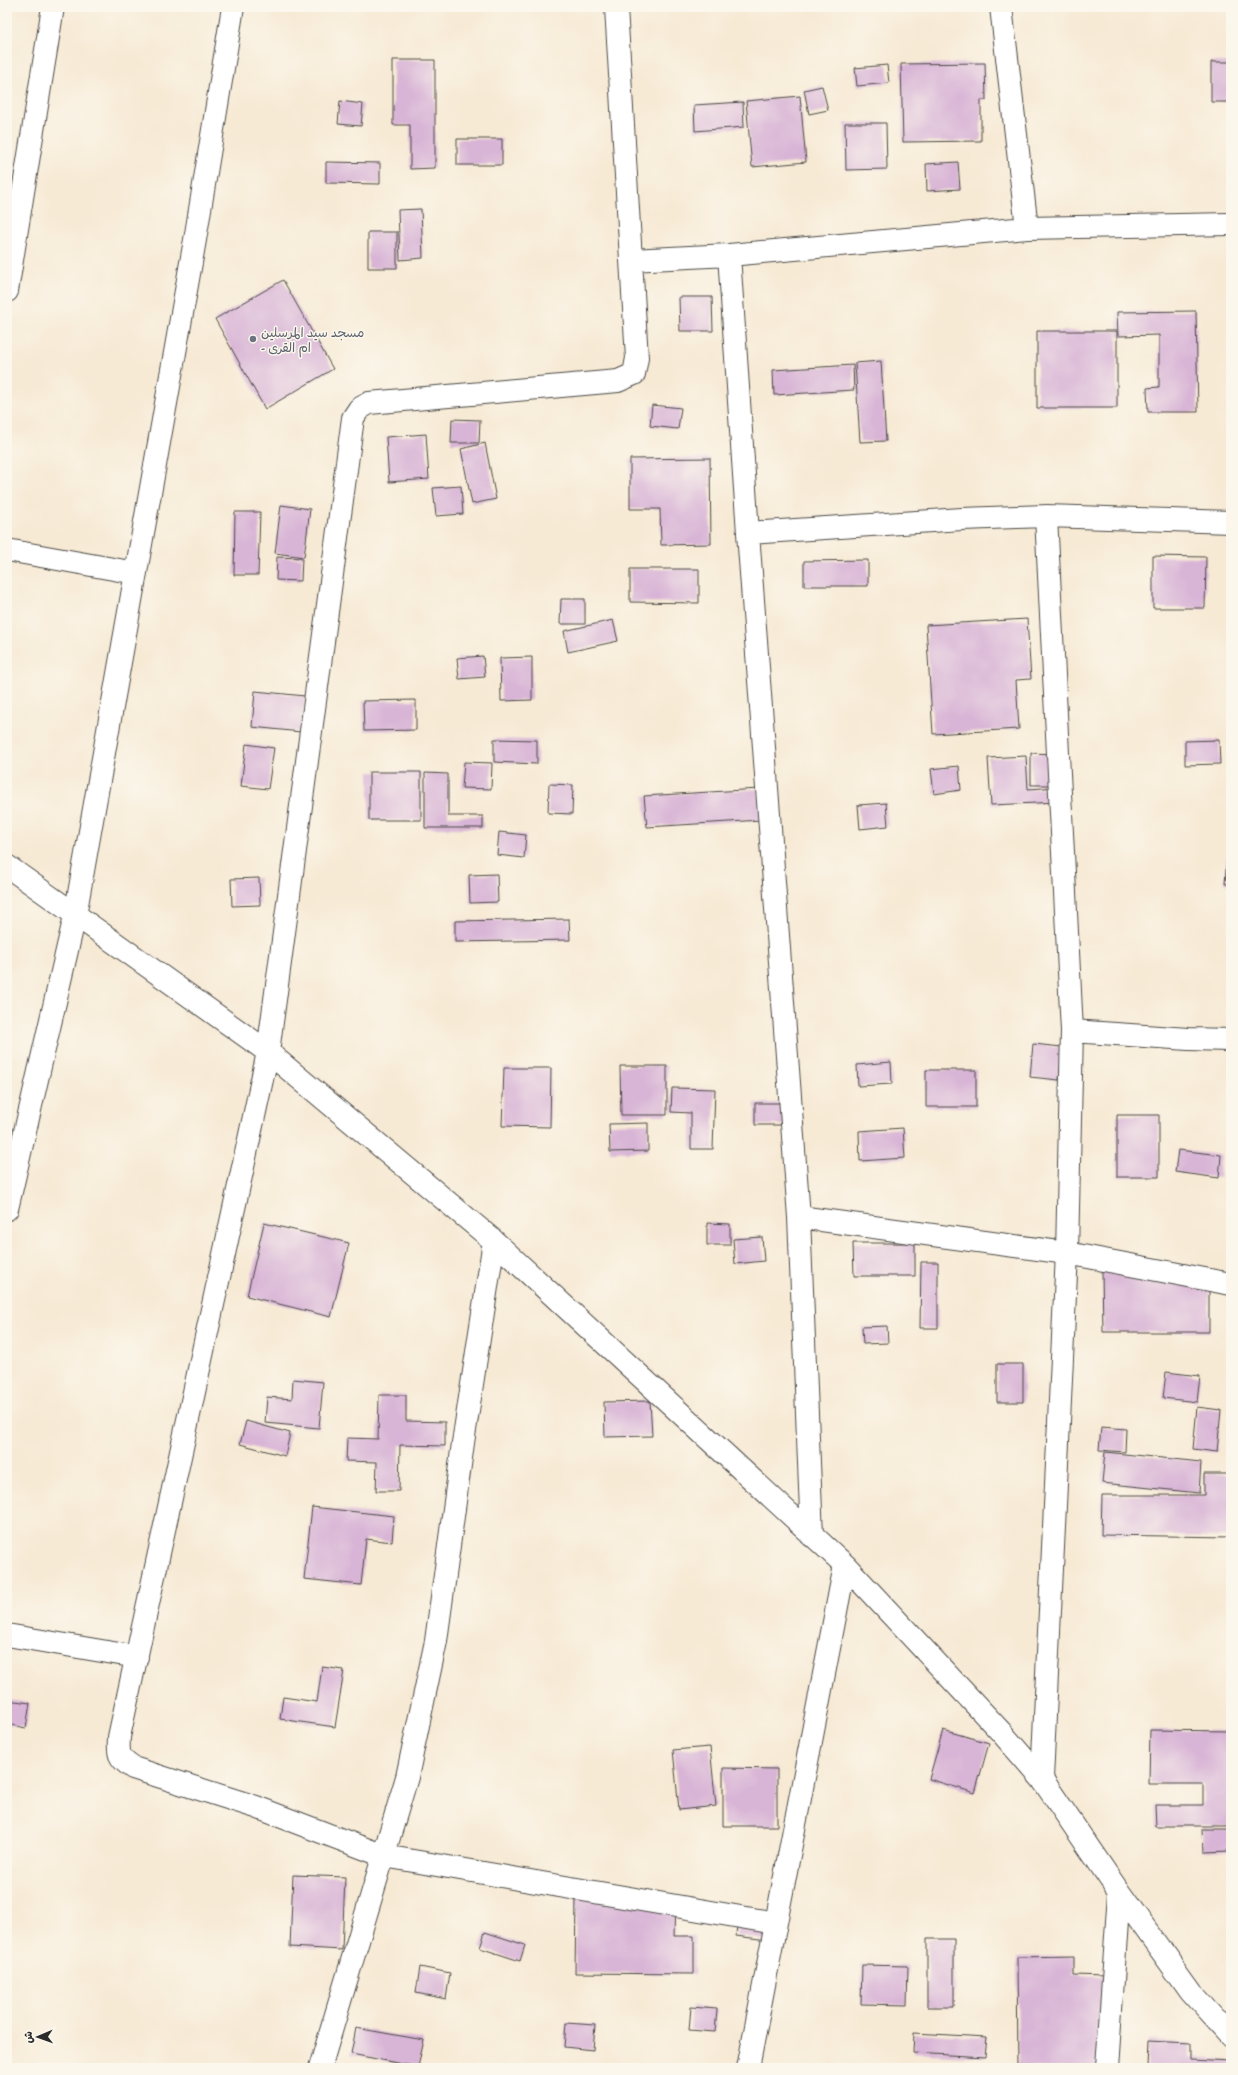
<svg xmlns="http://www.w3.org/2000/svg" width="1238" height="2075" font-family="'Gochi Hand','Playpen Sans Arabic',sans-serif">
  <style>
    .building { fill: #d8b4d6 }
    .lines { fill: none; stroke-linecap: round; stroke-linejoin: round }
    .minor-casing { stroke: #4a4844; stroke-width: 24 }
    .minor { stroke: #fff; stroke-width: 22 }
    .worship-dot { fill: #6b7280; stroke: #fbf7ec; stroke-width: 1.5 }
    .labels { text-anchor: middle; stroke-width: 3; stroke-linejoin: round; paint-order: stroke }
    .worship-label { font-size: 13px; fill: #5b616d; stroke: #fbf7ec; text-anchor: start }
  </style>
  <rect width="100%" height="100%" fill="#fbf7ec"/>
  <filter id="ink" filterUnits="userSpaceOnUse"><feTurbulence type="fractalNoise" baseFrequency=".025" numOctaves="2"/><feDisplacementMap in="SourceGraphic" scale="8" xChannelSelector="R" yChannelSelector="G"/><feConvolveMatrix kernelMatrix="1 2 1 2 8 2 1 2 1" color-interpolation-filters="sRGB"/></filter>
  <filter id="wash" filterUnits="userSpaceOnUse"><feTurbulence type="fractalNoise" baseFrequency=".012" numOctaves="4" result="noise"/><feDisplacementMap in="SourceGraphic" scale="16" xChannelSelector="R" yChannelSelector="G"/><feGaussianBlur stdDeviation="0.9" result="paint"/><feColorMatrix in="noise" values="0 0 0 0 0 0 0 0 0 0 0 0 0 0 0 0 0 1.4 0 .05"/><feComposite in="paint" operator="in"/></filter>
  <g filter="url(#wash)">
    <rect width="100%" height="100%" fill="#f7ead5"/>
    <g id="blocks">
      <!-- building -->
      <path class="building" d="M393,60H435V168L410,169V125H393Z
        M1211,62H1231V102H1211Z
        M985,63L986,100H981V141L903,142L901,64Z
        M887,65L889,83L857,86L855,68Z
        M822,86L828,110L809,114L804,90Z
        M800,96L806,162L752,167L746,101Z
        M340,101L363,104L361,126L338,124Z
        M743,102L744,127L695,131L694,105Z
        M845,123H886L887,169L846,170Z
        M457,139H502V165H457Z
        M326,162L380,163V184L326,183Z
        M958,162L960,189L927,191L926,164Z
        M421,209L423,258L400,260L398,210Z
        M368,232H397V268H368Z
        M283,280L333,369L265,409L215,319Z
        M679,297H712L713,331H680Z
        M1196,311L1198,412H1148L1147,388L1159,387V335L1118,336L1117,312Z
        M1037,331H1117V408H1037Z
        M881,361L886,441L860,442L855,363Z
        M853,365L854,390L774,395L773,370Z
        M652,405L681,408L678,429L650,426Z
        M452,419L480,420L479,443H451Z
        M426,434L429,479L389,482L386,437Z
        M485,443L496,499L472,504L461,449Z
        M710,458L711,544L661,545L660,509H630V459Z
        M461,486L463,514L436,516L433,488Z
        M281,505L310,509L304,557L275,553Z
        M235,512H260L258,575H234Z
        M1153,556L1206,557L1205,608H1153Z
        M277,557L302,558L301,581L276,580Z
        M868,560V586H804V561Z
        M630,569H699V603L630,602Z
        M561,599H585V624H560Z
        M1027,619L1031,679L1016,680L1019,729L933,734L926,625Z
        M613,620L618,641L568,652L564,631Z
        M483,656L485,677L459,679L457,658Z
        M532,657V700L501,701L500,658Z
        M255,691L305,696L301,732L252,727Z
        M416,700V730L364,731L363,701Z
        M494,739L537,740V764L494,762Z
        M1219,740L1220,764L1185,765V741Z
        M246,744L274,748L268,789L241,786Z
        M1031,753L1055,754V785H1031Z
        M1026,756L1028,789L1059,787L1060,802L991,805L988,758Z
        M464,762L492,763L491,789L462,788Z
        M959,766L961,790L934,794L931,769Z
        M369,772H421V820H369Z
        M425,773L448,774V816H483V828H425Z
        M549,784L573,785L572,814L548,813Z
        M759,789L761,820L647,827L644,796Z
        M886,803L888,826L860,829L858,805Z
        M499,832L526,835L524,858L497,855Z
        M1227,856H1231V884H1225Z
        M497,874L498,902L470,903L469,875Z
        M259,878L260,905L232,906L231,879Z
        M569,919L570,940L455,942V921Z
        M1033,1044L1062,1047L1059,1080L1030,1077Z
        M891,1062L892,1084L858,1086L857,1065Z
        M620,1066H667V1115H621Z
        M504,1068H551L550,1127L502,1126Z
        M926,1070H976V1107H926Z
        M672,1088L715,1089L713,1149H691V1113L671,1112Z
        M755,1103H784L785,1125H755Z
        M1117,1115H1159V1177H1117Z
        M648,1123V1151L610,1152L609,1124Z
        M903,1128L905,1158L860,1161L859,1131Z
        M1178,1150L1221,1155L1219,1178L1175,1172Z
        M264,1223L349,1243L331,1317L247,1296Z
        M707,1223L730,1224V1245H707Z
        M762,1237L764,1261L735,1264L733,1239Z
        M853,1243H915V1276H854Z
        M921,1262H938V1328H920Z
        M1102,1269H1209V1332H1103Z
        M887,1326L888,1343L863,1344L862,1327Z
        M997,1364H1023V1402H997Z
        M1166,1372L1200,1376L1197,1402L1163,1398Z
        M293,1379L323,1382L319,1428L265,1423L267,1397L292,1399Z
        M379,1395H406V1421L445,1422V1446L400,1445L399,1491H376L377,1462L346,1461L347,1438L378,1439Z
        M650,1401L652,1436L605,1437L604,1402Z
        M1197,1407L1221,1410L1217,1452L1193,1449Z
        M246,1421L290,1433L285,1456L240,1444Z
        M1101,1427L1126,1429L1125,1452L1099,1450Z
        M1105,1452L1201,1462L1199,1493L1102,1483Z
        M1204,1474H1231V1537L1101,1535L1102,1495H1204Z
        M312,1507L394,1516L392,1542L366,1539L361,1585L304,1579Z
        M322,1667L344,1670L335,1727L280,1719L283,1697L317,1702Z
        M7,1700L30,1703L26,1728L7,1724Z
        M943,1730L989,1743L975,1793L929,1779Z
        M1150,1730L1231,1731V1826H1156L1155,1805H1203V1784H1149Z
        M710,1747L716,1806L679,1810L673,1750Z
        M723,1768L777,1769V1826H723Z
        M1202,1829H1231V1851L1203,1852Z
        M293,1875L345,1877L342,1950L290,1947Z
        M576,1897L675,1898L674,1936H694V1974L575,1973Z
        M738,1912L769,1916L767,1940L736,1936Z
        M485,1932L525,1945L520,1961L480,1948Z
        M927,1939H954V2007H927Z
        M1074,1956V1975L1105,1976L1106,2068H1018L1017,1957Z
        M862,1965L908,1966L907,2005L861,2004Z
        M420,1967L450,1973L446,1999L416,1993Z
        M691,2007L717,2009L715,2032L689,2030Z
        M566,2023L595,2025L593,2050L564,2047Z
        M356,2028L424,2040L418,2067L351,2054Z
        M914,2033L987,2037L985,2057L913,2053Z
        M1148,2041L1189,2043V2058L1231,2060V2068H1147Z"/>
    </g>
  </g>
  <g filter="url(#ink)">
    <use href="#blocks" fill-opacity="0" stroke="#4a4844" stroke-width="1"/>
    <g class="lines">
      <defs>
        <path id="minor" d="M616,7L631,260L729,255L1027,228L1231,224
          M1001,7L1027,228
          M729,255L748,533L799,1217L812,1536
          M631,260L637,358L634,374L618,381L369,403L359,409L353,418L268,1052L119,1737C118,1754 118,1758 133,1768L256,1807L384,1856L776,1923
          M7,291L53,7
          M748,533L962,519L1046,516
          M7,550L136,573
          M7,866L268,1052L494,1241L845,1565L1001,1732L1042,1779L1119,1892L1191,1992L1231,2036
          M1072,1031L1188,1039L1231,1040
          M7,1209L75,916L195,240L233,7
          M799,1217L1067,1253L1231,1284
          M7,1635L137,1657
          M1042,1779L1067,1253L1072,1031L1046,516L1231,522
          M320,2068L407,1777L436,1641L463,1443L494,1241
          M748,2068L845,1565
          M1107,2068L1119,1892"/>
      </defs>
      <!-- minor casing -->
      <use href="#minor" class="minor-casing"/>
      <!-- minor -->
      <use href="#minor" class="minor"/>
    </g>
  </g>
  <!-- markers -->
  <circle class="worship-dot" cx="253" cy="339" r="4"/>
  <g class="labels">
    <!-- worship labels -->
    <g class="worship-label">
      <text x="261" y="337">مسجد سيد المرسلين<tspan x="261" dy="15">- ام القرى</tspan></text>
    </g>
  </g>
  <!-- margin -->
  <rect width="1238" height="2075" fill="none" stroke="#fbf7ec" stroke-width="24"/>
  <!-- north arrow -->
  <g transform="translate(38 2037) rotate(268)" stroke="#fbf7ec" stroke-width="3" paint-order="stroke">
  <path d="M0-3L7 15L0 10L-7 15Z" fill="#2b2b2b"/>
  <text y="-6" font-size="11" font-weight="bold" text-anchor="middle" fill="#2b2b2b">ش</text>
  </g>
</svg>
